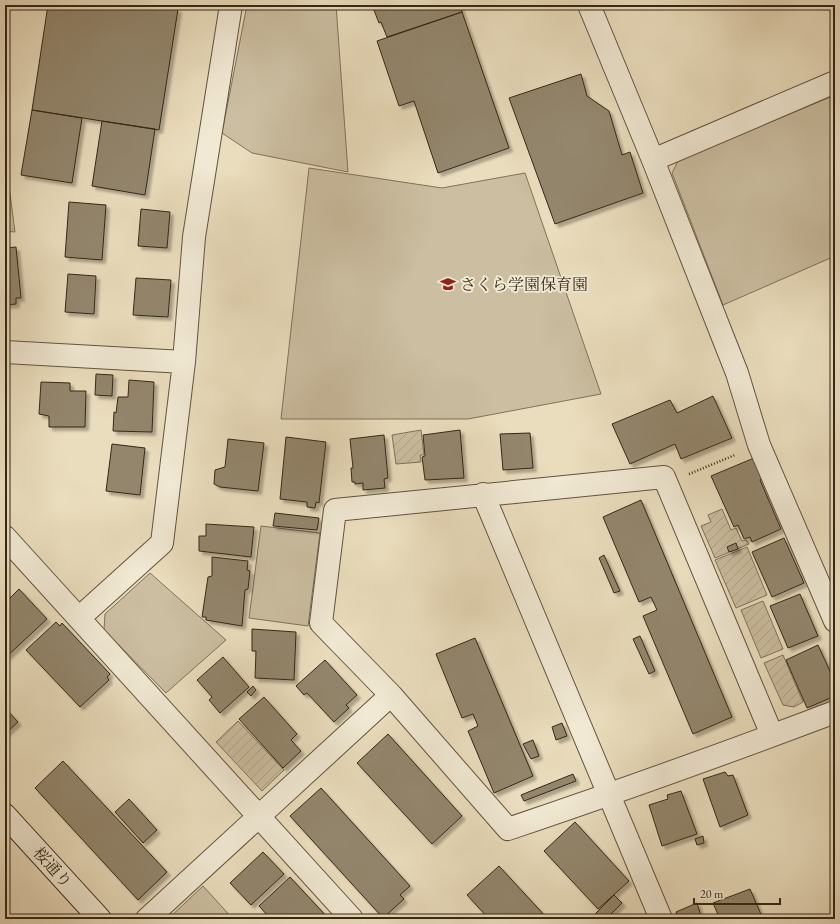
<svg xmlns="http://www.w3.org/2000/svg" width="840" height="924" font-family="'EB Garamond','Noto Serif JP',serif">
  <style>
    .green { fill: #cbbea1; stroke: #80725c }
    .forest { fill: url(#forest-crowns); stroke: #80725c }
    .garden { fill: url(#garden-furrows); stroke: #80725c }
    .building { fill: #93866d; stroke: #352716; filter: url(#shadow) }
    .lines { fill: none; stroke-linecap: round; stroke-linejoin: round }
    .street-casing { stroke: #625440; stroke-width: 24 }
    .secondary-casing { stroke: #352716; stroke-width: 24 }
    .path { stroke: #352716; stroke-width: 2.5; stroke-dasharray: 1 2; stroke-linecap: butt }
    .street { stroke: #f1e9d4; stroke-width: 22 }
    .secondary { stroke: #f1e9d4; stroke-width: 22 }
    .labels { text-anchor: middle; stroke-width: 4; stroke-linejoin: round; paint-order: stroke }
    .poi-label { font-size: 16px; fill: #352716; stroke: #f1e9d4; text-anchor: start }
    .street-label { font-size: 16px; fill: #352716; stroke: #f1e9d4 }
  </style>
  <defs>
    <pattern id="forest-crowns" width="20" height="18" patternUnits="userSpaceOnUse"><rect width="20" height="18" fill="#cbbea1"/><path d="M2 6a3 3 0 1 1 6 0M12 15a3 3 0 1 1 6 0" fill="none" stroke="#afa38a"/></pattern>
    <pattern id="garden-furrows" width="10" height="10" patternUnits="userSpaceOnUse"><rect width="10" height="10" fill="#cbbea1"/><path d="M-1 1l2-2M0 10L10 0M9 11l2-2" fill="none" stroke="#afa38a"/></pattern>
    <filter id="shadow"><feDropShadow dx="3.5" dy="3.5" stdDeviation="1" flood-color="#0004"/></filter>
  </defs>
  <rect width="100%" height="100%" fill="#eaddbd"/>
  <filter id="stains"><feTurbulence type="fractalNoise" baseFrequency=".005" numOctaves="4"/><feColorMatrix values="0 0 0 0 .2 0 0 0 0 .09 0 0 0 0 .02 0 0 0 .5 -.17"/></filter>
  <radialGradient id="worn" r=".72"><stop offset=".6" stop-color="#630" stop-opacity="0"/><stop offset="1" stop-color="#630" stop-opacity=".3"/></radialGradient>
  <!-- green -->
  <path class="green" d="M247,5H336L348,172L252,153L222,133Z
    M835,95V256L723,305L672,173L678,161Z
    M309,168L442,188L525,173L601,394L468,419H281Z
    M261,526L320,533L308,626L249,618Z
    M150,573L226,640L166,693L104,630L105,614Z
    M203,886L233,919H168Z"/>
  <!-- forest -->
  <path class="forest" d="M5,156L15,232L5,231Z"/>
  <!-- garden -->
  <path class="garden" d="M421,430L424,455H420L421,462L396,464L392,435Z
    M722,509L731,530L736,528L742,541L746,540L749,544L715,558L701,526L711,522L708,515Z
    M747,547L767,595L736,608L715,560Z
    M763,601L783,649L761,658L741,610Z
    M783,655L803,702L794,707L783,705L764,663Z
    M238,721L284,770L262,791L216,742Z"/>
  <!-- building -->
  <path class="building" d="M48,5H154L178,9L159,130L32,110Z
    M372,5H460L462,12L387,37L381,22L379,23Z
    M462,12L509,148L438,173L414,101L399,106L377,41Z
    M581,74L587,96L609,111L622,155L630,152L643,193L555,224L509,98Z
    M32,110L82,118L72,183L21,175Z
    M102,121L155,129L145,195L92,186Z
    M69,202L106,205L102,260L65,257Z
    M141,209L170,212L167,248L138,246Z
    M16,247L21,298H16V304L5,305V248Z
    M68,274L96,276L94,314L65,312Z
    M136,278L171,280L168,317L133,315Z
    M96,374L113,375L112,396L95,395Z
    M129,380L154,382L152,432L113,431L114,412L116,413L118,397H128Z
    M41,382L70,383V391H86L85,427H49V416L39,414Z
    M713,396L732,438L681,459L675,444L630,464L612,424L670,400L677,413Z
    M460,430L464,478L425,480L422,457L425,456L423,435Z
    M530,433L533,468L503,470L500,434Z
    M384,435L388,478L384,479L385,488L363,490V483L355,484V482H352L351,468H353L350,439Z
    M286,437L326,442L319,503L316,502L315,508L307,507V502L280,499Z
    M228,439L264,443L258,491L220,487L214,484L215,470L225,467Z
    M112,444L145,448L140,495L106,491Z
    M754,458L762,479L760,480L781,529L752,542L750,537L744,539L738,525L734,527L711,476Z
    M641,500L732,717L693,734L643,616L657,610L651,597L639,602L603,517Z
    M275,513L319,518L317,530L273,526Z
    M206,524L254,527L251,557L199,551V536H206Z
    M784,538L804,583L772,597L752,552Z
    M736,543L738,549L729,552L727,547Z
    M604,555L620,591L614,593L599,558Z
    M212,557L248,561L247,570L250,571L248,589L245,590L242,626L206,620V617H202L208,577L212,576Z
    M19,589L47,619L5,658V603Z
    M800,594L818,636L788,648L770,606Z
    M56,622L60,626L62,623L110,674L107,677L109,680L80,707L26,650Z
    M252,629L296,632L294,680L255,678L256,651H252Z
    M640,636L655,671L649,674L633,639Z
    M475,638L533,776L494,793L468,731L478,726L473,714L462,718L436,654Z
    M818,645L835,682V696L807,708L786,660Z
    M223,657L249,687L220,713L209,700L212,697L197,680Z
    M325,660L357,695L346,705L349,708L334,722L307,693L304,695L296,686Z
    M253,686L256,690L251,696L247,692Z
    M264,697L297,734L291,740L301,751L283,768L239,719Z
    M5,708L18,722L5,734Z
    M562,723L567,736L556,740L552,727Z
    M388,734L462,816L432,844L357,763Z
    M533,740L539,756L531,759L523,744Z
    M63,761L167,872L138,900L35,788Z
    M725,772L728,776L733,775L748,815L720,827L703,779Z
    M573,774L576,781L524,801L521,795Z
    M321,788L410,886L400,895L404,899L383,918L290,816Z
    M681,791L697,834L662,846L649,805L668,799L667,795Z
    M129,799L157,830L143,843L115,812Z
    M575,822L629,881L598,909L544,851Z
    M703,836L704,843L697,845L695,839Z
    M263,852L284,874L251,905L230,883Z
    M499,866L548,919H489L467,895Z
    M290,877L329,919H271L259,906Z
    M750,889L763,919H720L713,903Z
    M614,895L622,903L606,919H590Z
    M697,903L702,919H679L676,912Z"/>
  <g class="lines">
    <defs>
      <path id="street" d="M589,5L653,160L737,373L759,445L835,621
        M653,160L835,82
        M5,352L184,362
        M483,494L661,919
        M5,537L352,919
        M79,618L162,543L184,362L194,237L231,5
        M772,735L664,477L335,510L321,623L391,695L508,829C618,792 726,753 835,712
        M147,919L391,695"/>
      <path id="secondary" d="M5,815L100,919"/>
    </defs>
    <!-- street casing -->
    <use href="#street" class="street-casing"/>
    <!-- secondary casing -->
    <use href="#secondary" class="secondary-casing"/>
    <!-- path -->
    <path class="path" d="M689,474L735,455"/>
    <!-- street -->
    <use href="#street" class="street"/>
    <!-- secondary -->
    <use href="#secondary" class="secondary"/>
  </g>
  <!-- icons -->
  <defs>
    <symbol id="school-bare" viewBox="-9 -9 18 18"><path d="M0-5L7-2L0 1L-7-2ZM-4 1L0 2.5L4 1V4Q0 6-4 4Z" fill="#8f2418" stroke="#f1e9d4" stroke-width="2.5" paint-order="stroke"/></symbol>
  </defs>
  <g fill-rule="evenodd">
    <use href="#school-bare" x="437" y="273" width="22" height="22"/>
  </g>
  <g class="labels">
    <!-- poi labels -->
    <g class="poi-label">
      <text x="460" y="290">さくら学園保育園</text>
    </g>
    <!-- street labels -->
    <g class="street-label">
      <text transform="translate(53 867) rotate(48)" y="6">桜通り</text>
    </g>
  </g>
  <!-- margin -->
  <rect width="840" height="924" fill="none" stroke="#eaddbd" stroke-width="20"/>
  <rect x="6" y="6" width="828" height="912" fill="none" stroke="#352716" stroke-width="2"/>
  <rect x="10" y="10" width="820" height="904" fill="none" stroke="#352716"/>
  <!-- scale -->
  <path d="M694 898v6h86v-6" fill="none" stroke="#352716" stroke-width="2"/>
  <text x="700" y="898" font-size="12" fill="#352716" stroke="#f1e9d4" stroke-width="3" paint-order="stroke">20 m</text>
  <rect width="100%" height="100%" filter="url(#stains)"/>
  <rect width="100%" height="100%" fill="url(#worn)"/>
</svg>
